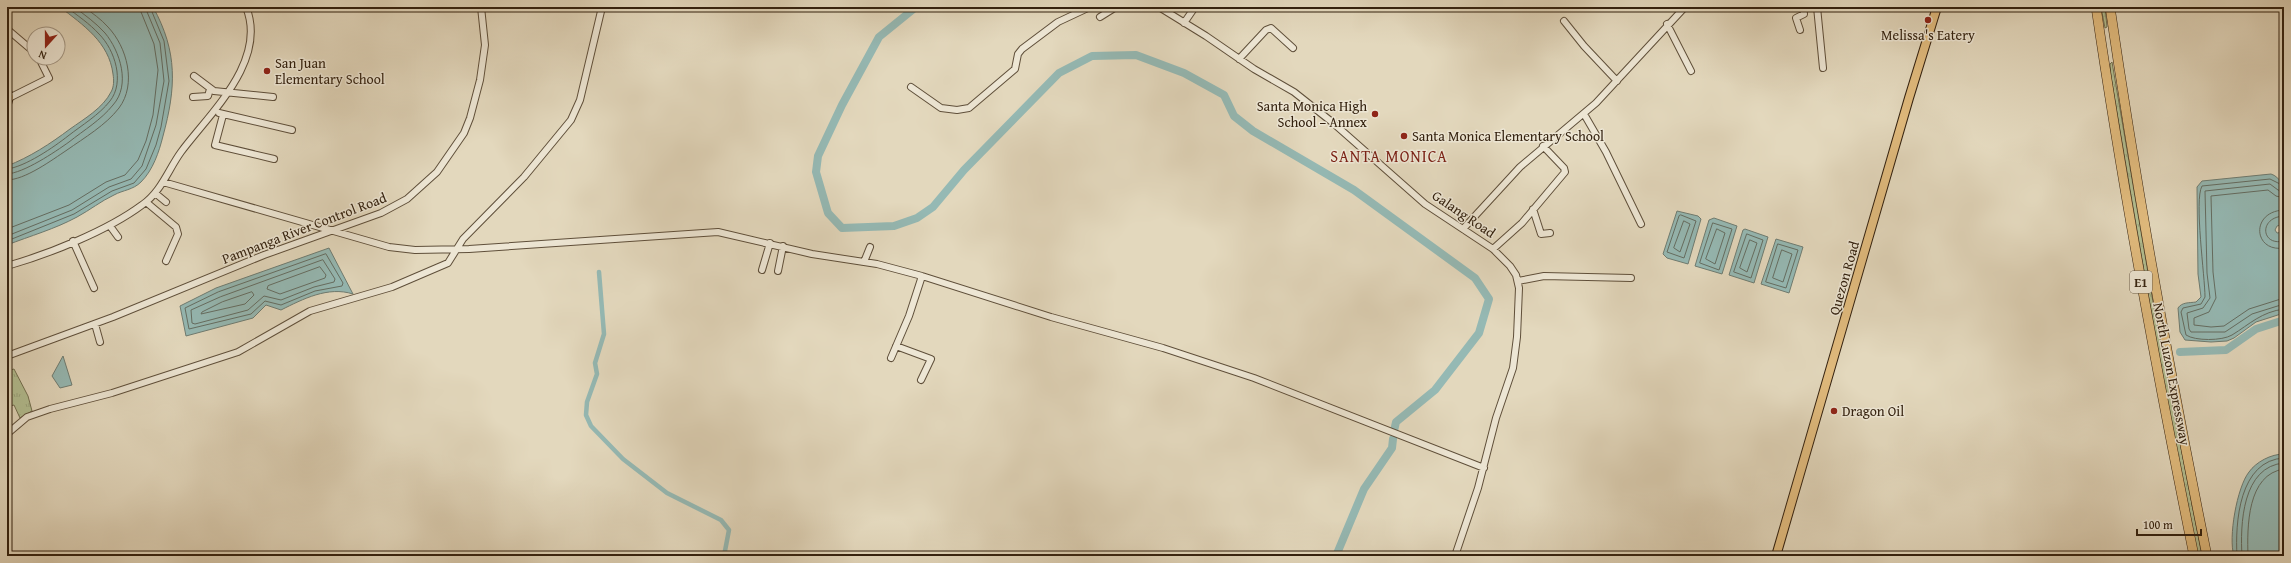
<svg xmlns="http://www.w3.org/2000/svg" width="2291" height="563" font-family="'Gentium Book Plus',serif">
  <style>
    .grass { fill: url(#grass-tufts); stroke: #737050 }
    .water { fill: #95b9b4; stroke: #6e7c72 }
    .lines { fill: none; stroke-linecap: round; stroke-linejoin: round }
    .shore { stroke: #646d62; stroke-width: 1 }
    .canal { stroke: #95b9b4; stroke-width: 4.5 }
    .river { stroke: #95b9b4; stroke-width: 8 }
    .minor-casing { stroke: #5f4f3a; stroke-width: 8 }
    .major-casing { stroke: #33210f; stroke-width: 10 }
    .highway-casing { stroke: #33210f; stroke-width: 10 }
    .minor { stroke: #ede6d4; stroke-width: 6 }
    .major { stroke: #e2bc7e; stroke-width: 8 }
    .highway { stroke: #e2bc7e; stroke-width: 9 }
    .poi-dot { fill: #8f2418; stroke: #ede6d4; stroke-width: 1.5 }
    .labels { text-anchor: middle; stroke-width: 3; stroke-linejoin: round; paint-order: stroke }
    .shield { fill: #ede6d4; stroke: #6b5c4a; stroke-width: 1 }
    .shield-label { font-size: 13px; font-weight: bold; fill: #33210f }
    .poi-label { font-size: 14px; fill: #33210f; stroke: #ede6d4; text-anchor: start }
    .street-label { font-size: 14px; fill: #33210f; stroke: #ede6d4 }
    .quarter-label { font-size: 16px; letter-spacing: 1px; fill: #7a1f14; stroke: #ede6d4 }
  </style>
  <defs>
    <pattern id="grass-tufts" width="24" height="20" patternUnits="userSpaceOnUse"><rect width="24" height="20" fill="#b3bf92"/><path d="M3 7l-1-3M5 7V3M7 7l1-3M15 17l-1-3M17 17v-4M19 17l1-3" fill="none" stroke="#9aa47d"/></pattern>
  </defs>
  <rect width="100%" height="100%" fill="#e3d8bd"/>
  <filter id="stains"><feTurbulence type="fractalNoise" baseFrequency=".005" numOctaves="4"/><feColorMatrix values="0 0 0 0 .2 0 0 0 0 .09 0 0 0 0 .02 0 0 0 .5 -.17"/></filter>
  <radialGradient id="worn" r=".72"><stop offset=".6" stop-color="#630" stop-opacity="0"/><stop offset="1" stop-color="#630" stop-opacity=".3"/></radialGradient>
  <!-- grass -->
  <path class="grass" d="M2101,7H2105L2107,27L2105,28Z
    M2112,62L2154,308L2202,556H2197C2165,397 2138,237 2111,77L2110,64Z
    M14,369L28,396L32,411L20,418L14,405L7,407V371Z"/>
  <!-- water -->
  <path class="water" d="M60,7H153C178,52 176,88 163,136C159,152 153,170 141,182C133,190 123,190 114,195C101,201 90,210 77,217C55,229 30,236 7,245V166C30,157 50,144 70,129C84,119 103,108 111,92C114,87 114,80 113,74C109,42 83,25 60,7Z
    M2271,174C2289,180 2284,208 2284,224L2277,226L2275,230L2277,233L2284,232V313L2256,322L2234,338L2227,341L2211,342L2185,340L2180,332L2178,308C2182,302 2189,303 2196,302L2201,297L2198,274L2197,187L2202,181Z
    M1677,211L1698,216L1701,219L1688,264L1667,258L1663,254Z
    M1714,218L1737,226L1722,274L1695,266L1709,220Z
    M1745,229L1768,237L1754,283L1729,275L1743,230Z
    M1776,239L1803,247L1789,293L1761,284Z
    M329,248L353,294C328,286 303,299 281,310L266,305L253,318L186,336L180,306L216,288Z
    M63,356L72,385L60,388L52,376Z
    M2284,454V556H2234C2228,538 2237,487 2249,472C2256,462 2271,454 2284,454Z"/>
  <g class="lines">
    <!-- shore -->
    <path class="shore" d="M7,169C25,167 54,147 68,136C82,125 99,115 110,101C125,82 115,50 99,34C90,24 77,15 66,7
      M7,174C24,173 55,152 69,142C84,130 101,120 113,105C131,85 120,51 105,33C96,23 85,15 74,7
      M7,180C25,180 52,160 67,150C84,138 106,125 119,108C137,84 127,47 108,27C101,19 92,13 84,7
      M2284,186L2270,179L2202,186C2194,200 2205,277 2205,297L2201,304L2183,308L2181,312L2186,335C2195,341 2222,341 2232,335C2250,324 2261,312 2284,309
      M2284,192L2278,190L2270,184L2205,191L2207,273L2210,298L2203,308L2187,313L2189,329L2191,332H2225L2252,314L2284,304
      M2284,198L2276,196L2268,190L2211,196L2213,272L2216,298L2209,312L2194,318V325L2211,327L2224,326L2249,309L2284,298
      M2284,210C2250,211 2253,253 2284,248
      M1681,215L1696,221L1684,258L1667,252L1679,216Z
      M2284,216C2258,217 2261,247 2284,241
      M1684,221L1690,224L1680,252L1674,248Z
      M1713,223L1732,229L1719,270L1700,263Z
      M7,229L69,205L106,182L125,175L138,160L146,141L153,115L158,70L154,44L139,7
      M1717,229L1725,233L1715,264L1706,259Z
      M1747,234L1763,240L1751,278L1734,272Z
      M7,236L72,210L109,187L131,179L142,166L156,125L164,81L160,43L145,7
      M1750,240L1757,243L1747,272L1740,268Z
      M7,241L74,214L112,191L134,183L146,169L156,145L161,127L169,81L164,41L150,7
      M1778,244L1798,250L1786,288L1766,282Z
      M1782,250L1792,254L1783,282L1773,278Z
      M326,254L343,283L342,286L315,291L281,305L265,301L251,314L189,329L185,308L218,292Z
      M323,260L335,279L334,282L314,287L281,300L264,296L248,310L195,324L192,323L191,310L220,297Z
      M320,267L326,275L325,278L280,294L267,289L268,286Z
      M252,292L254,295L245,304L201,314L202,312L222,302Z
      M2237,556C2235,523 2239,460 2284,458
      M2242,556C2240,525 2242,466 2284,463
      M2248,556C2247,527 2247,474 2284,469"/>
    <!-- canal -->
    <path class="canal" d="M599,272L604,334L595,363L597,374L587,402L586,415L591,426L623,459L667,493L721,520L729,530L724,556"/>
    <!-- river -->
    <path class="river" d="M916,7L879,37L842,105L818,156L816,172L828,213L842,228L894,226L917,218L933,207L964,170L1059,73L1092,56L1136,55L1184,73L1224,95L1234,116L1253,131L1354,190L1475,278L1489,299L1479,333L1435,390L1396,422L1394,431
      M2180,352L2226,350L2256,329L2284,320
      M1336,556L1364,489L1392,448L1393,439"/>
    <defs>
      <path id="minor" d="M1159,7L1206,36L1254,69L1294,92L1332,122L1425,204L1493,249L1510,266L1516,275L1519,288L1517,337L1513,368L1496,418L1478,488L1455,556
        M1817,7L1823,68
        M1100,17L1116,7
        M1564,21L1584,46L1617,81
        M1184,23L1195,7
        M1667,24L1691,71
        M7,29L34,52
        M1800,30L1796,18L1804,14L1803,7
        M1239,59L1266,30L1271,28L1293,48
        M194,76L214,91L273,97
        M911,87L941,108L957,110L969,108L1015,69L1018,54L1022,49L1058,22L1090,7
        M193,97L208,96L210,89
        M9,98L49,78L39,58
        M219,113L292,130
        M1584,114L1606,152L1641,224
        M223,115L215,145L274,159
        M163,182L389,247L415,250L469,249L718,232L812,254L877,264L922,276L1051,317L1163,348L1254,378L1484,468
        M155,193L166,202
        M146,202L176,227L178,234L166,261
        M1533,209L1541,234L1550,233
        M110,226L118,237
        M1463,229L1520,167L1596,103L1685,7
        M73,241L94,288
        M1493,249L1522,223L1565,172L1564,168L1543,146
        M864,262L870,247
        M7,266C49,254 107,231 142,205C161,192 168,170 181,152C210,113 268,61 246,7
        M762,270L770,243
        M778,271L783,246
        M1518,281L1544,276L1631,278
        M95,324L100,342
        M896,346L931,359L921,380
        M7,356L113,317L264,255L381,213L407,199L437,172L464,133L470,118L480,80L485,45L481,7
        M891,358L909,316L922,276
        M7,434L27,417L50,409L112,393L238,352L310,311L392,287L448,263L463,239L524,177L571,120L580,100L602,7"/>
      <path id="major" d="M7,91L9,97L7,104
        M1776,556L1909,98L1937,7"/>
      <path id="highway" d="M2096,7C2123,191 2157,374 2194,556
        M2110,7C2137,191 2170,374 2207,556"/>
    </defs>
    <!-- minor casing -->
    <use href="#minor" class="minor-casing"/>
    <!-- major casing -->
    <use href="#major" class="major-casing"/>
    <!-- highway casing -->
    <use href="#highway" class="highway-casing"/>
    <!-- minor -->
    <use href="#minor" class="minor"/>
    <!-- major -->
    <use href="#major" class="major"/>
    <!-- highway -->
    <use href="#highway" class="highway"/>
  </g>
  <!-- markers -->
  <g class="poi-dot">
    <circle cx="1928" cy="20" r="4"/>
    <circle cx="267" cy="71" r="4"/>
    <circle cx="1375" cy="114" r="4"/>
    <circle cx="1404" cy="136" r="4"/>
    <circle cx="1834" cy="411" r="4"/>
  </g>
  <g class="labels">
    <!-- shield labels -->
    <rect class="shield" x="2130" y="271" width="22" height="22" rx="3"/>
    <g class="shield-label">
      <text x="2141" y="287">E1</text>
    </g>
    <!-- poi labels -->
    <g class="poi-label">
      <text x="1928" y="40" text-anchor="middle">Melissa's Eatery</text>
      <text x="275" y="68">San Juan<tspan x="275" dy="16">Elementary School</tspan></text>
      <text x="1367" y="111" text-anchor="end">Santa Monica High<tspan x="1367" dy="16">School – Annex</tspan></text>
      <text x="1412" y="141">Santa Monica Elementary School</text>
      <text x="1842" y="416">Dragon Oil</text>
    </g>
    <!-- street labels -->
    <g class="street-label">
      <text transform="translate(1464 214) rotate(34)" y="5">Galang Road</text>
      <text transform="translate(304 228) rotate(-21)" y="5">Pampanga River Control Road</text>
      <text transform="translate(1844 278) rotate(-74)" y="5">Quezon Road</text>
      <text transform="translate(2172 374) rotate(79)" y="5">North Luzon Expressway</text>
    </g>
    <!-- quarter labels -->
    <g class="quarter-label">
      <text x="1389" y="162">SANTA MONICA</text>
    </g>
  </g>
  <!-- margin -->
  <rect width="2291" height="563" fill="none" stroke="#e3d8bd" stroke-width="24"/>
  <rect x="8" y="8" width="2275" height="547" fill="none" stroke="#33210f" stroke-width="2"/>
  <rect x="12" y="12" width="2267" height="539" fill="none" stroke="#33210f"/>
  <!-- north arrow -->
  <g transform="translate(46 46) rotate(201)"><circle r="19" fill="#ede6d4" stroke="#a39785"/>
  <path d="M0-3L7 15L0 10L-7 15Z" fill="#8f2418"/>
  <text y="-6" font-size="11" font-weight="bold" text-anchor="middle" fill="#33210f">N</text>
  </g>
  <!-- scale -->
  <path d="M2137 529v6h64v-6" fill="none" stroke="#33210f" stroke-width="2"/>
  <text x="2143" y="529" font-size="12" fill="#33210f" stroke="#ede6d4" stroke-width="3" paint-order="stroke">100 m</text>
  <rect width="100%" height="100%" filter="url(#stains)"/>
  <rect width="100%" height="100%" fill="url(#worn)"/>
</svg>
